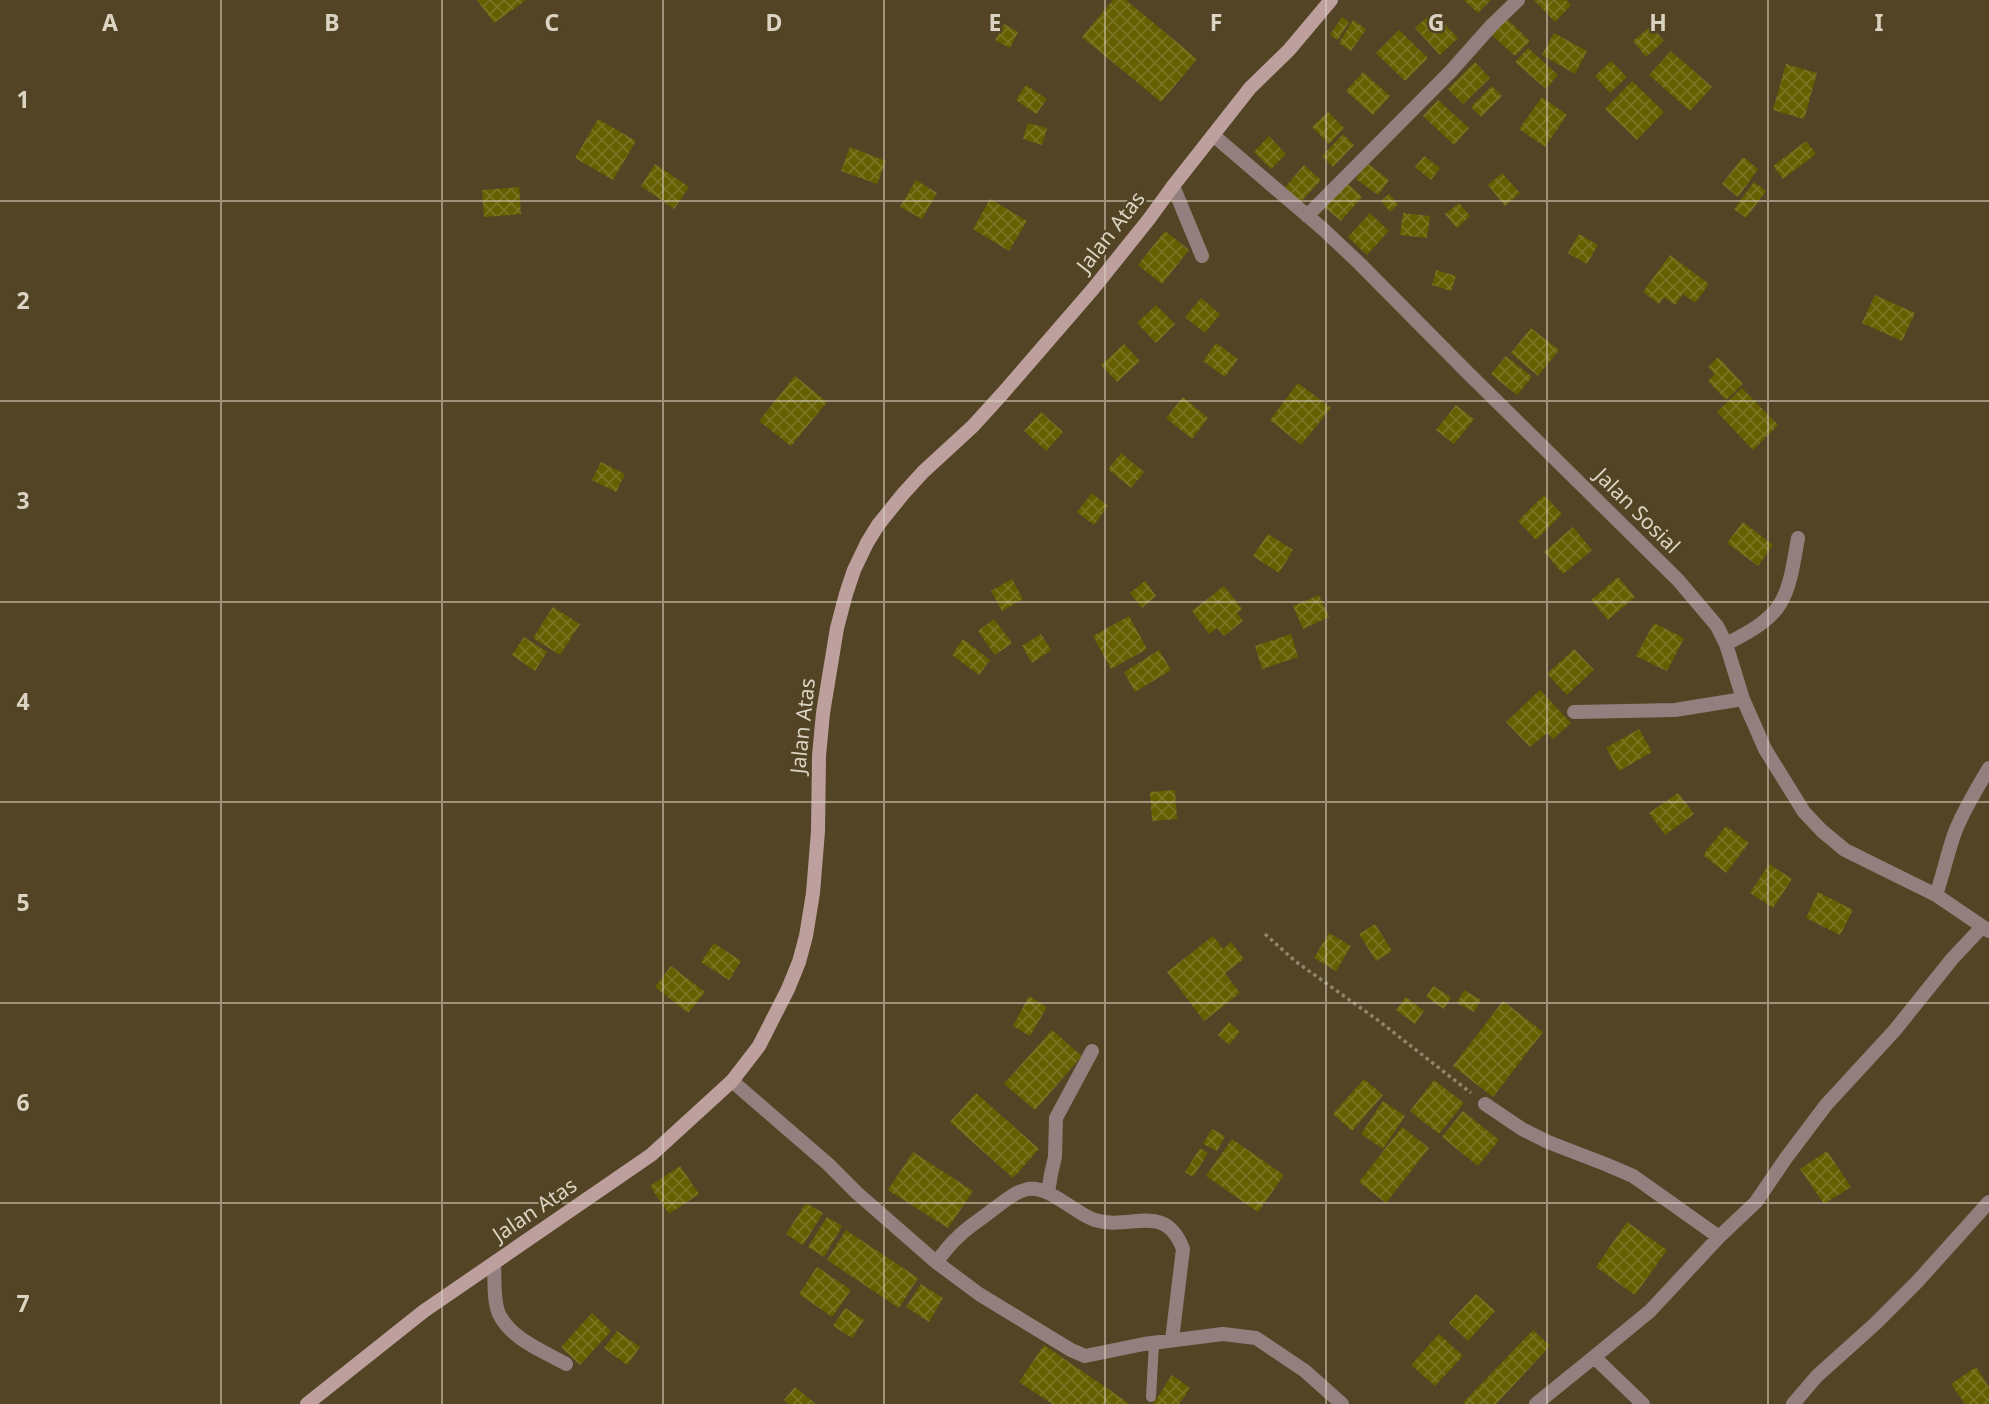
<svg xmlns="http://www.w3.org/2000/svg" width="1989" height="1404" font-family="'Noto Sans',sans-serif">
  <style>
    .building { fill: url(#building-cross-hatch) }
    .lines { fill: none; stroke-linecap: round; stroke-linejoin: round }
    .path { stroke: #90856c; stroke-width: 3.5; stroke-dasharray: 3.5 3.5; stroke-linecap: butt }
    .lane { stroke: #93807e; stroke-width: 10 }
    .street { stroke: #93807e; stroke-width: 14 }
    .secondary { stroke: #bda09d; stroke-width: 14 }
    .grid { fill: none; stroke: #dcd4c3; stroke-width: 2; stroke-opacity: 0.55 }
    .labels { text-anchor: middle; stroke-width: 5; stroke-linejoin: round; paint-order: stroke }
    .street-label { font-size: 21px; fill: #dcd4c3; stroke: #524425 }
    .grid-label { font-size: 23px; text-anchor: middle; font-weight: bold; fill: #dcd4c3; stroke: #524425; stroke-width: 5; stroke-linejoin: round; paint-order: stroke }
  </style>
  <defs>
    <pattern id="building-cross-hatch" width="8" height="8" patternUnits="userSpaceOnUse" patternTransform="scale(1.75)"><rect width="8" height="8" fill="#655f00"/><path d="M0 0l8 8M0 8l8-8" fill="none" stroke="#7a7524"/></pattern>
  </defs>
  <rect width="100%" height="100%" fill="#524425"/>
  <!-- building -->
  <path class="building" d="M477,0H526L494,23Z
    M1113,0H1126L1197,59L1161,102L1082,37Z
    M1464,0H1491L1478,13Z
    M1534,0H1566L1571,5L1555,22Z
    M1433,12L1458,38L1440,55L1415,28Z
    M1342,17L1349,22L1338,40L1330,35Z
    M1507,19L1530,41L1515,56L1492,35Z
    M1353,20L1366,29L1351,51L1339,43Z
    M1004,24L1018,32L1010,48L995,40Z
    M1651,26L1664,41L1646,57L1633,41Z
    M1399,30L1428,58L1405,81L1376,53Z
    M1554,33L1587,51L1575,74L1542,55Z
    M1528,48L1558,75L1546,89L1515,62Z
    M1671,51L1712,87L1690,111L1649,75Z
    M1611,61L1627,77L1610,93L1595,76Z
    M1475,62L1490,78L1463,104L1448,89Z
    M1786,64L1817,73L1804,119L1773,110Z
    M1363,72L1390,96L1373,115L1346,91Z
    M1632,81L1664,112L1637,140L1605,109Z
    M1026,85L1047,99L1036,114L1016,100Z
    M1492,86L1502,96L1481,117L1471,107Z
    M1542,97L1567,115L1545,147L1519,129Z
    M1438,100L1469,128L1454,145L1423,116Z
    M1328,112L1344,128L1329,144L1312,127Z
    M598,119L636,141L613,180L575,158Z
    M1028,123L1047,128L1042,145L1023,139Z
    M1343,134L1354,145L1333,167L1322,156Z
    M1269,136L1286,154L1271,169L1254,152Z
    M1806,141L1816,154L1783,179L1773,166Z
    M850,147L886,161L877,184L841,171Z
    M1424,156L1440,168L1431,180L1415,167Z
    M1743,157L1758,169L1738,197L1722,184Z
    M1367,163L1389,180L1378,195L1356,179Z
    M655,164L689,187L674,209L641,186Z
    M1304,165L1321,180L1298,205L1282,191Z
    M1502,173L1520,193L1505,206L1488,185Z
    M916,180L937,193L922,219L900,207Z
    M1344,180L1362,197L1341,221L1322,205Z
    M1754,182L1766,191L1746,218L1734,209Z
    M519,187L521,214L484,217L482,190Z
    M1389,194L1398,204L1390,212L1381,201Z
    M990,199L1027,221L1009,251L973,229Z
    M1459,203L1470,216L1457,228L1445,214Z
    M1370,213L1389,231L1367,255L1348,237Z
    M1403,213L1430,216L1427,238L1400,235Z
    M1165,231L1189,250L1162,284L1138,265Z
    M1579,234L1598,245L1587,264L1568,253Z
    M1670,255L1709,284L1695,303L1683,294L1675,305L1664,297L1659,304L1643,292Z
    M1436,270L1456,276L1451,291L1432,285Z
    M1875,295L1915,313L1902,341L1862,323Z
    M1201,298L1220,314L1205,333L1185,317Z
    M1156,305L1175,324L1156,343L1137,323Z
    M1531,328L1559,350L1538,376L1511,353Z
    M1216,343L1238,359L1225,377L1203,361Z
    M1124,344L1140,361L1117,382L1101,365Z
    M1506,356L1532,377L1517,395L1491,374Z
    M1718,357L1743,384L1726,400L1708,381L1715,374L1708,367Z
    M795,376L827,402L791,446L759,421Z
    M1298,383L1331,408L1301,445L1270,420Z
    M1742,388L1778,425L1753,450L1717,412Z
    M1183,397L1208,418L1192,439L1166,418Z
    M1456,405L1474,419L1454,444L1436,430Z
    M1041,412L1063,432L1046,451L1024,431Z
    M1121,453L1144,472L1131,488L1108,469Z
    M601,462L625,474L616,492L592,480Z
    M1092,493L1108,506L1094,525L1077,512Z
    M1544,495L1562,514L1536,540L1518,521Z
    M1743,522L1773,545L1758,566L1727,543Z
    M1573,527L1592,550L1563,574L1544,552Z
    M1268,534L1293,550L1279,573L1253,556Z
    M1618,577L1635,597L1608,620L1591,600Z
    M1012,579L1023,599L1002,611L991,591Z
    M1145,581L1156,596L1142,608L1130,593Z
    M1224,586L1242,609L1237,613L1243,621L1224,636L1217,628L1209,634L1192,611Z
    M1319,595L1329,617L1303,629L1293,606Z
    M553,607L580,624L560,655L533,638Z
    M1129,616L1147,649L1111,669L1093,636Z
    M994,619L1012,643L995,655L978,631Z
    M1654,623L1684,638L1667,671L1636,656Z
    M1041,634L1051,650L1032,663L1022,646Z
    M1291,634L1298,657L1262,669L1255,646Z
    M524,637L547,652L535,671L512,655Z
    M963,639L990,660L979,675L952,655Z
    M1574,649L1594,670L1567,695L1547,674Z
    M1159,650L1171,670L1135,692L1124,672Z
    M1540,690L1571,723L1553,739L1547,733L1530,747L1506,722Z
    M1639,729L1652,752L1619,771L1606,748Z
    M1175,790L1177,819L1152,821L1150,792Z
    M1678,793L1694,814L1665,835L1649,813Z
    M1726,826L1749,843L1726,873L1703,855Z
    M1769,864L1792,879L1773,908L1750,893Z
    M1818,892L1853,910L1840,935L1806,918Z
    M1375,924L1392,951L1376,961L1359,934Z
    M1329,933L1351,946L1336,971L1314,958Z
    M1213,936L1223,949L1231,942L1244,959L1225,973L1240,993L1204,1021L1167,972Z
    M714,943L741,961L729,980L701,962Z
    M671,966L705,992L688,1013L655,987Z
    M1433,986L1451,997L1444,1009L1426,997Z
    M1464,990L1481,1000L1474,1012L1457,1003Z
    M1029,996L1047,1007L1030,1036L1013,1026Z
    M1406,997L1424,1011L1415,1024L1396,1010Z
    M1503,1001L1543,1032L1493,1097L1453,1066Z
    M1229,1022L1240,1032L1229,1045L1218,1035Z
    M1052,1030L1082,1056L1035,1110L1004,1084Z
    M1364,1079L1383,1095L1352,1131L1333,1114Z
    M1434,1080L1464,1103L1439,1134L1410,1111Z
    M976,1093L1039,1149L1013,1178L950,1122Z
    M1383,1101L1405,1116L1383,1149L1361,1134Z
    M1463,1111L1499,1140L1478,1166L1442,1137Z
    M1402,1127L1429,1148L1386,1203L1359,1182Z
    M1212,1129L1225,1136L1217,1151L1203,1144Z
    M1232,1139L1284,1175L1258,1212L1206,1176Z
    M1200,1148L1208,1153L1193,1177L1185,1172Z
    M1827,1151L1851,1187L1824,1204L1800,1169Z
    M913,1152L973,1191L948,1228L888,1190Z
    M680,1166L699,1194L669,1214L650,1186Z
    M806,1203L823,1213L803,1245L786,1234Z
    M827,1217L842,1226L824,1257L808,1247Z
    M1627,1222L1667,1250L1635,1295L1596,1267Z
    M846,1230L918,1278L899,1308L827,1260Z
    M817,1267L851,1290L832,1317L799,1294Z
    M921,1284L943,1298L929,1322L906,1307Z
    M1476,1294L1495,1311L1468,1341L1449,1323Z
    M845,1308L864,1320L852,1338L833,1326Z
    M592,1313L611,1331L580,1365L561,1347Z
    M1533,1330L1550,1346L1496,1404H1465L1463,1403Z
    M617,1331L640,1347L627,1365L604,1348Z
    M1439,1334L1463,1356L1435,1386L1411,1365Z
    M1044,1345L1130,1404H1052L1019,1382Z
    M1976,1367L1989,1387V1404H1965L1951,1384Z
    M1172,1375L1190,1388L1179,1404H1153Z
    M795,1387L816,1404H789L784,1400Z"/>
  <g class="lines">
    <!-- path -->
    <path class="path" d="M1265,934L1295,961L1379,1021L1471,1093"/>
    <!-- lane -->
    <path class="lane" d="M1151,1397L1154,1343"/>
    <!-- street -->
    <path class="street" d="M1213,135L1323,229L1360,264L1468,373L1678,580L1717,626L1726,644L1743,699L1765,749L1804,812L1822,831L1845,850L1936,895L1989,931
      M1173,186L1202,256
      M1307,216L1451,71L1492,25L1518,0
      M1726,644C1786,614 1787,601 1798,538
      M1574,712L1675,710L1743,699
      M1936,895C1943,875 1948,851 1955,832C1964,809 1977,788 1989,768
      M732,1081L828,1164L857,1193L936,1262L979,1294L1071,1350L1085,1356L1144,1344L1223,1334L1256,1338L1305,1371L1342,1404
      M1485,1104L1522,1129L1548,1142L1605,1164L1633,1176L1719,1237
      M1048,1193L1051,1174L1055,1157L1056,1118L1092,1051
      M936,1262C943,1254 949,1245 957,1238C967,1227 980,1220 991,1211C1002,1203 1014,1192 1028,1189C1049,1185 1075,1214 1095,1220C1131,1231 1165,1201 1183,1249L1172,1340
      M494,1264C495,1279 493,1300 499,1314C511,1339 543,1351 566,1364
      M1536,1404L1594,1357
      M1643,1404L1594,1357L1650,1311L1719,1237L1756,1202L1786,1158L1826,1105L1895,1030L1952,959L1982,927
      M1793,1404L1817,1376L1876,1323L1917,1282L1989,1202"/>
    <!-- secondary -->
    <path class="secondary" d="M307,1404L424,1311L651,1155L732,1081L759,1046L788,989L799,962L806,936L813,893L818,831L819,756L823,713L837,628L846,594L854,570L867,543L878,525L903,494L923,472L973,426L1003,393L1093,289L1149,219L1173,186L1250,88L1289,50L1331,0"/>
  </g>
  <!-- grid -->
  <path class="grid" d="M221,0V1404M442,0V1404M663,0V1404M884,0V1404M1105,0V1404M1326,0V1404M1547,0V1404M1768,0V1404M0,201H1989M0,401H1989M0,602H1989M0,802H1989M0,1003H1989M0,1203H1989"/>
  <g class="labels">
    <!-- street labels -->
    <g class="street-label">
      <text transform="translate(1111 232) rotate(-52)" y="7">Jalan Atas</text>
      <text transform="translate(1637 511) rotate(45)" y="7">Jalan Sosial</text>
      <text transform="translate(803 726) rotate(-84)" y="7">Jalan Atas</text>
      <text transform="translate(535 1210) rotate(-34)" y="7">Jalan Atas</text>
    </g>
  </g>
  <g class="grid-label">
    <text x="110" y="31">A</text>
    <text x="332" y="31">B</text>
    <text x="552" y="31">C</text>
    <text x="774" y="31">D</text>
    <text x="995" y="31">E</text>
    <text x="1216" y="31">F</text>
    <text x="1436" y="31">G</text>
    <text x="1658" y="31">H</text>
    <text x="1879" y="31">I</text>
    <text x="23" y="108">1</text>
    <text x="23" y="309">2</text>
    <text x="23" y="509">3</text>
    <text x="23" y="710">4</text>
    <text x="23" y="911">5</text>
    <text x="23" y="1111">6</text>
    <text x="23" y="1312">7</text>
  </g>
</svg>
